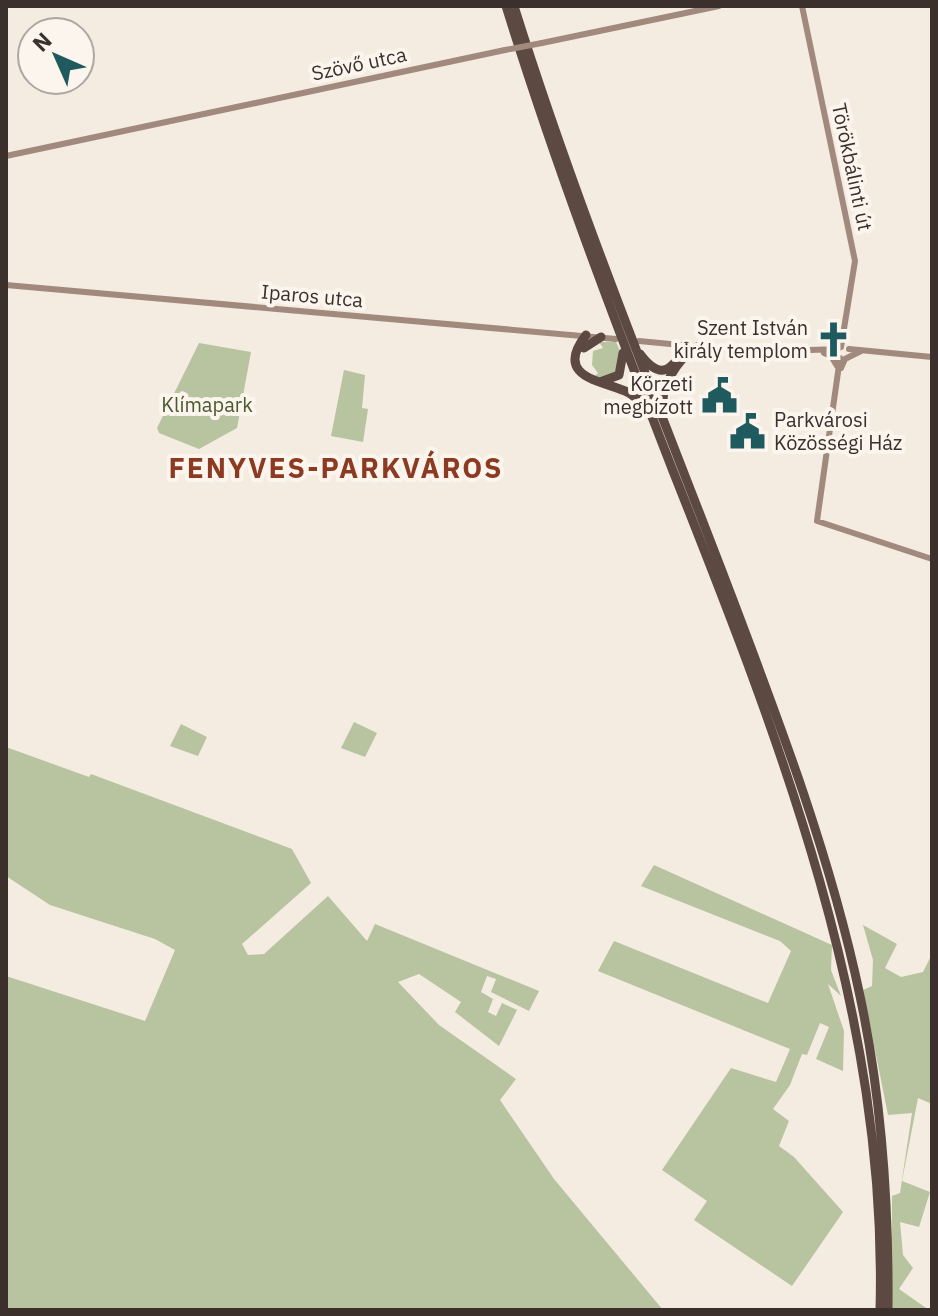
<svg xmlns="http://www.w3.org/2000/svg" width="938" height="1316" font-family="'IBM Plex Sans',sans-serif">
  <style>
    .green { fill: #b8c4a0 }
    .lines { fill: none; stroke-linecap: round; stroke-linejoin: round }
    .secondary { stroke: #a18a7d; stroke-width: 6 }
    .highway { stroke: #5c4a42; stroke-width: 9 }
    .secondary-bridge { stroke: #a18a7d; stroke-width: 6 }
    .labels { text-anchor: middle; stroke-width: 8; stroke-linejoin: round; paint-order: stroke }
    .street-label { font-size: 20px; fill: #3b302b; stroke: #fbf5ee }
    .poi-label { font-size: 20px; fill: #3b302b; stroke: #fbf5ee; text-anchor: end }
    .park-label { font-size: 20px; fill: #4a5a2e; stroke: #fbf5ee }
    .district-label { font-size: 28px; font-weight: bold; letter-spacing: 2px; fill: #8c3b22; stroke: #fbf5ee }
  </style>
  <rect width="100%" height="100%" fill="#f4ebe1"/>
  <!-- green -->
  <path class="green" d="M599,342H616L621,353L619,369L604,380L595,376L598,373L592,365L593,351L603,348Z
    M199,343L251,352L237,428L199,449L159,433L157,428Z
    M344,370L365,375L362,408L368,409L363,442L331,436Z
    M354,722L377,733L365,757L341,748Z
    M181,724L207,737L198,756L170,746Z
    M6,747L89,777L91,774L292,849L311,883L242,944L248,955L264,954L328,896L367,941L375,924L539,991L529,1011L491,992L496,979L487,976L481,992L493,999L488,1012L496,1016L502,1003L517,1010L499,1046L455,1012L461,1002L419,974L398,982L439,1025L516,1079L500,1100L554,1179L663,1310H6V976L145,1021L175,950L155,939L50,905L6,876Z
    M654,865L832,945L831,970L841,996L828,984L844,1031L843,1071L816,1059L829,1027L820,1023L807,1055L802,1054L790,1085L773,1109L789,1121L779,1146L794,1157L843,1212L792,1286L694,1220L707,1201L662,1170L731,1068L776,1082L790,1049L598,971L614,941L768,1003L791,951L780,941L641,886Z
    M863,925L897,944L885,968L901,977L923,972L932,954V1104L918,1098L902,1181L930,1192L919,1227L900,1222L903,1255L913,1268L899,1289L929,1310H892V1196L900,1193L912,1113L888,1115L863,990L872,986L873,960Z"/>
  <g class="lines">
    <!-- secondary -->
    <path class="secondary" d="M802,6L855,261L841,347
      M542,43L719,6
      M6,156L505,50
      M6,285L616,339
      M639,341L754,352L838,349
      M849,349L932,357
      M824,353L831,356L837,366
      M840,358L817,521L932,559
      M841,368L845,359L861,351"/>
    <!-- highway -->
    <path class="highway" d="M506,6C555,164 613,317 673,471C780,741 888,1014 880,1310
      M514,6C575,201 652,389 725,579C777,716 830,853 860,996C882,1099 889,1205 888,1310
      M586,335C551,380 608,381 629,393C637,398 642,404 647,412
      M584,348L601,337
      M640,354C661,382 672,370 686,346
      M600,382L619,375L623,353
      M664,411C658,389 678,358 697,347"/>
    <!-- secondary-bridge -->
    <path class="secondary-bridge" d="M505,50L542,43"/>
  </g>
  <!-- icons -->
  <defs>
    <symbol id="church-bare" viewBox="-9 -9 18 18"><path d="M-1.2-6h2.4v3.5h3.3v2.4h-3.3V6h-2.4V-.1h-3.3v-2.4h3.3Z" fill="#1f5a5e" stroke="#fbf5ee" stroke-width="2.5" paint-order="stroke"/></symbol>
    <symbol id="civic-bare" viewBox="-9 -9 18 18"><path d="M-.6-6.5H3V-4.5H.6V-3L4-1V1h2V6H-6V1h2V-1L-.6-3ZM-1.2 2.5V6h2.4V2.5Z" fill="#1f5a5e" stroke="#fbf5ee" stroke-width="2.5" paint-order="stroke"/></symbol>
  </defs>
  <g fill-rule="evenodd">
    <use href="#church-bare" x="808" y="314" width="51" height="51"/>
    <use href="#civic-bare" x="694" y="370" width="51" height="51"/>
    <use href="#civic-bare" x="722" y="406" width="51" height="51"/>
  </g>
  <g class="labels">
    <!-- street labels -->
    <g class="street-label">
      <text transform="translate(359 64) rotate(-12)" y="7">Szövő utca</text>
      <text transform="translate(852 167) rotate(78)" y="7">Törökbálinti út</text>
      <text transform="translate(312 296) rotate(5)" y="7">Iparos utca</text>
    </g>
    <!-- poi labels -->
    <g class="poi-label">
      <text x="808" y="335">Szent István<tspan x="808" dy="23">király templom</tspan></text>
      <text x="693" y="391">Körzeti<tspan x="693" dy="23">megbízott</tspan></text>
      <text x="774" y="427" text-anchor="start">Parkvárosi<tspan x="774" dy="23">Közösségi Ház</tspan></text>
    </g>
    <!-- park labels -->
    <g class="park-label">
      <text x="207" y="412">Klímapark</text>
    </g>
    <!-- district labels -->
    <g class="district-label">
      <text x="336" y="478">FENYVES-PARKVÁROS</text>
    </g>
  </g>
  <!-- border -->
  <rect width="938" height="1316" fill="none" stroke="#3b302b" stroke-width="16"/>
  <!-- north arrow -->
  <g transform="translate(56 56) rotate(315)"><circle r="38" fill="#fbf5ee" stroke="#aea6a0" stroke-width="2"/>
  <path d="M0-6L14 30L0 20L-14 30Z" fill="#1f5a5e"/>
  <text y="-12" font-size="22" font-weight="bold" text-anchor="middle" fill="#3b302b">N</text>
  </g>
</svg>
